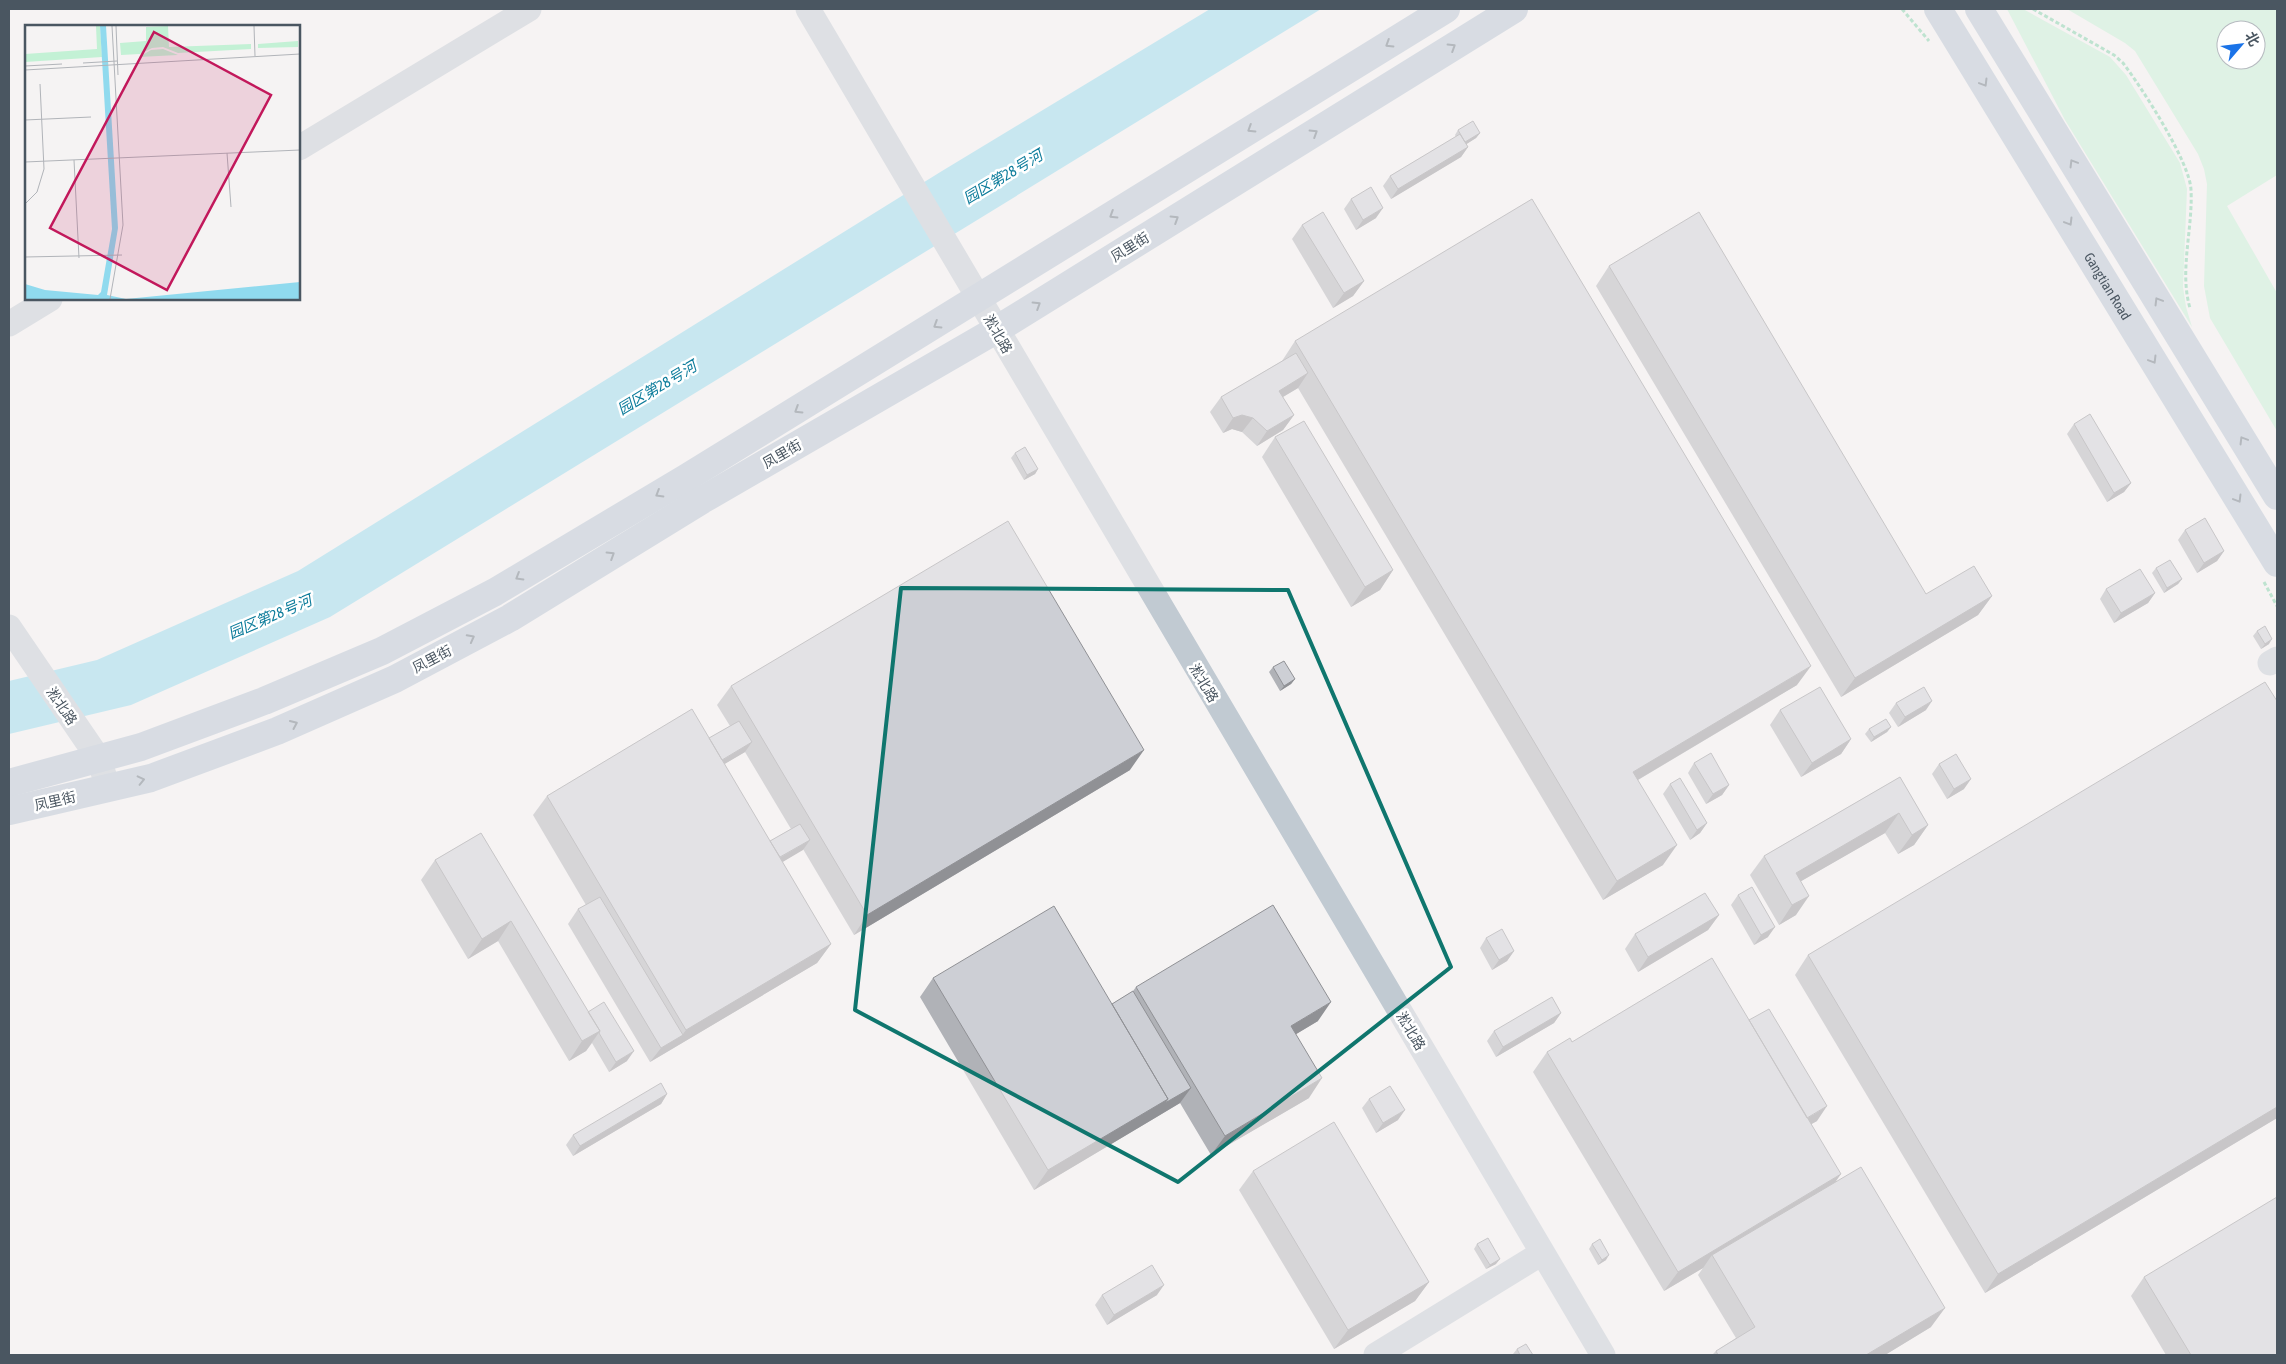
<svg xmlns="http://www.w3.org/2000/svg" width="2286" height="1364" font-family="'Asap Condensed','Noto Sans SC',sans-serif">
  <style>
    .green { fill: #c3f1d5; fill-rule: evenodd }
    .water { fill: #90daee }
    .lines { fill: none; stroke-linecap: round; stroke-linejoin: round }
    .path { stroke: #7ad0a6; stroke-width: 3; stroke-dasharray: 4 2.5; stroke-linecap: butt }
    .minor { stroke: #c1cad2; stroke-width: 25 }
    .major { stroke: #b3c2d1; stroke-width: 28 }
    .wall { fill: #b0b2b7; fill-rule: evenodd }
    .shaded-wall { fill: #909195 }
    .building { fill: #cdcfd5; stroke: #909195 }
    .oneway { stroke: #64717d }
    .marked { fill: none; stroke: #0f766e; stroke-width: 4; stroke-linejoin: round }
    .labels { text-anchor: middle; stroke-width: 5; stroke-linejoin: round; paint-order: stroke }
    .street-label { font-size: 14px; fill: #4a5661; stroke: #fff }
    .water-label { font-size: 15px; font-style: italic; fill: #0c7c9b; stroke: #fff }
    .inset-road { fill: none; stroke: #b1b4b9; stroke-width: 1 }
    .view { fill: #c2185b; fill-opacity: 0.15; stroke: #c2185b; stroke-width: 2.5 }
    .inset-edge { fill: none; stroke: #4a5661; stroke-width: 2.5 }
  </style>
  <rect width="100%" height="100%" fill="#f5f3f3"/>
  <!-- green -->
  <path class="green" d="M2007,9H2023L2110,57L2126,75L2180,163L2187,189L2183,287L2186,307L2192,327L2065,120Z
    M2067,9H2277V175L2227,206L2277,293V431L2210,318L2204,286L2207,184L2204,169L2198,154L2135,51L2125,43ZM2226,30H2256V60H2226Z"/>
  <!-- water -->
  <path class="water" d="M1210,9H1321L330,617L131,705L9,734V681L97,660L298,571L942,171Z"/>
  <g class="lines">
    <!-- path -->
    <path class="path" d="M1902,9L1929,41
      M2033,9L2114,55L2123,63C2142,88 2190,162 2191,190C2193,229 2179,271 2190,308
      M2264,582L2277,606"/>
    <!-- minor -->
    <path class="minor" d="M808,9L1603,1355
      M299,148L529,9
      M9,324L50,299
      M9,627L99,759L108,788
      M2270,663L2277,659
      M1376,1355L1542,1253"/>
    <!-- major -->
    <g class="major">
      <path id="s1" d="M1938,9L2277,563"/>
      <path d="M1979,9L2277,496"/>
      <path d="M9,783L141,747L264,701L382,651L495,592L686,478L1446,9"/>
      <path d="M9,811L151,778L277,731L395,679L510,618L702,500L996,330L1514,9"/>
    </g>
  </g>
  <!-- wall -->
  <path class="wall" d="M1458,130L1480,133L1476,138L1466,144L1468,147L1461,157L1391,199L1383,186L1390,176L1456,137L1455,135Z
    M1351,199L1376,218L1356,230L1344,209Z
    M1302,225L1364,281L1353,296L1333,308L1292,239Z
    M1609,266L1926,594L1992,596L1978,615L1841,697L1596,286Z
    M1295,341L1797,685L1638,780L1663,865L1603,900L1298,388L1283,397L1294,415L1283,430L1257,446L1242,432L1232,429L1223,433L1210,412L1221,397L1282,361Z
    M2074,424L2131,483L2124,492L2107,502L2067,434Z
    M1275,437L1393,570L1380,590L1351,607L1262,457Z
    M1015,453L1038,469L1035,474L1024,480L1011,458Z
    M2185,530L2224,551L2217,561L2197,573L2178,540Z
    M2156,568L2182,579L2178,584L2164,593L2152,573Z
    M2106,589L2155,593L2148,603L2114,623L2100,599Z
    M2257,631L2269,644L2261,649L2253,636Z
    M1273,667L1295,679L1291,684L1280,691L1269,672Z
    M731,686L1130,770L854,935L803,849L782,862L831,944L817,963L650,1062L568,924L578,909L586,905L533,815L547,796L709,738L730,726L717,705ZM745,752L791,829L770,841L724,764Z
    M2277,701V1118L1985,1293L1795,975L1808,955Z
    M1896,703L1926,710L1898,727L1889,713Z
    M1780,710L1851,739L1841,754L1801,777L1770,725Z
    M1891,727L1887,732L1871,742L1865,734L1869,729Z
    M1694,763L1729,785L1722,795L1706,804L1688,773Z
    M1939,764L1964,789L1947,799L1932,774Z
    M1900,777L1928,825L1914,845L1898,854L1885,833L1801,881L1796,915L1779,925L1750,875L1764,856Z
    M1670,784L1707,823L1700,833L1690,840L1663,794Z
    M481,833L588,1012L627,1061L609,1072L592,1043L586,1051L569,1061L498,941L468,959L421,880L435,860Z
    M1738,895L1768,937L1754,945L1731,905Z
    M1719,915L1708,930L1638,972L1625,949L1635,934Z
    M1486,938L1514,951L1507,961L1492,970L1480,948Z
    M933,978L1112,1004L1133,991L1136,987L1318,1021L1296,1034L1309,1098L1211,1155L1180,1103L1034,1190L920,997Z
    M1561,1013L1554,1023L1496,1057L1487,1041L1494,1031Z
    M1749,1020L1817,1121L1811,1124L1836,1181L1931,1327L1885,1355H1712L1716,1351L1736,1338L1698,1275L1703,1268L1664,1291L1533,1072L1547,1052L1572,1042Z
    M667,1094L661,1104L573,1156L566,1145L573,1135Z
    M1369,1099L1398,1120L1376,1133L1362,1108Z
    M1253,1171L1429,1282L1415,1301L1334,1349L1239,1190Z
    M1477,1244L1496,1264L1486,1269L1474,1249Z
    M1592,1244L1606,1260L1598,1265L1589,1249Z
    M2144,1277L2277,1355H2166L2131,1296Z
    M1102,1295H1157L1107,1325L1095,1305Z
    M1517,1349L1533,1355H1514L1513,1354Z"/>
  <!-- shaded-wall -->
  <path class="shaded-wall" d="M1480,133L1476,138L1462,147L1465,142Z
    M1468,147L1461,157L1391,199L1398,189Z
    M1383,208L1376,218L1356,230L1363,220Z
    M1364,281L1353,296L1333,308L1344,293Z
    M1308,373L1298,388L1269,405L1279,391Z
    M1242,415L1253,418L1242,432L1232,429L1223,433L1233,418Z
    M1294,415L1283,430L1257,446L1267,431Z
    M1038,469L1035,474L1024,480L1027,475Z
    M2131,483L2124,492L2107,502L2114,493Z
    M2224,551L2217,561L2197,573L2204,563Z
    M1393,570L1380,590L1351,607L1365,587Z
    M2182,579L2178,584L2164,593L2167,588Z
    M2155,593L2148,603L2114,623L2121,613Z
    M1992,596L1978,615L1841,697L1855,678Z
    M2272,639L2269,644L2261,649L2265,644Z
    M1811,666L1797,685L1619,791L1633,772Z
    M1295,679L1291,684L1280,691L1284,686Z
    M1932,701L1926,710L1898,727L1905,717Z
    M1891,727L1887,732L1871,742L1874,737Z
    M1851,739L1841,754L1801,777L1812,763Z
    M752,742L745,752L706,775L713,766Z
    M1144,750L1130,770L854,935L867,915Z
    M1971,779L1964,789L1947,799L1954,789Z
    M1729,785L1722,795L1706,804L1713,794Z
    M1899,813L1885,833L1784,891L1796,873Z
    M1707,823L1700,833L1690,840L1697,830Z
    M1928,825L1914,845L1898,854L1912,835Z
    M810,840L803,850L764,873L771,863Z
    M1677,845L1663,865L1603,900L1617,881Z
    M1809,896L1796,915L1779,925L1792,905Z
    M1719,915L1708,930L1638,972L1648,957Z
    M511,921L498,941L468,959L482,939Z
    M1775,927L1768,937L1754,945L1761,935Z
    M831,944L817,963L672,1049L686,1030Z
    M1514,951L1507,961L1492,970L1499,960Z
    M1331,1002L1318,1021L1278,1045L1291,1026Z
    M1561,1013L1554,1023L1496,1057L1503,1047Z
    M600,1031L586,1051L569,1061L582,1041Z
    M683,1035L672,1049L650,1062L661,1048Z
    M634,1051L627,1061L609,1072L616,1062Z
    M1322,1078L1309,1098L1211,1155L1225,1136Z
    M1191,1088L1180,1103L1155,1118L1165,1103Z
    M667,1094L661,1104L573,1156L580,1146Z
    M1168,1099L1155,1118L1034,1190L1048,1170Z
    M1827,1106L1817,1121L1792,1135L1803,1121Z
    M2277,1107V1118L1985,1293L1998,1274Z
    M1405,1110L1398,1120L1376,1133L1383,1123Z
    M1841,1174L1827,1194L1712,1255L1703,1268L1664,1291L1678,1272Z
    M1609,1255L1606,1260L1598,1265L1602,1260Z
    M1500,1259L1496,1264L1486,1269L1490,1265Z
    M1429,1282L1415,1301L1334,1349L1348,1330Z
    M1164,1285L1157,1295L1107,1325L1114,1315Z
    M1945,1308L1931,1327L1885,1355H1866Z"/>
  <!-- building -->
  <path class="building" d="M1473,121L1480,133L1465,142L1458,130Z
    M1460,134L1468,147L1398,189L1390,176Z
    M1371,187L1383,208L1363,220L1351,199Z
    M1532,199L1811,666L1633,772L1677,845L1617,881L1295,341Z
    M1323,212L1364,281L1344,293L1302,225Z
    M1699,212L1926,594L1974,566L1992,596L1855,678L1609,266Z
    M1296,353L1308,373L1279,391L1294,415L1267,431L1253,418L1242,415L1233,418L1221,397Z
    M2090,414L2131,483L2114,493L2074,424Z
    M1304,421L1393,570L1365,587L1275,437Z
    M1025,447L1038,469L1027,475L1015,453Z
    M2205,518L2224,551L2204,563L2185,530Z
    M1008,521L1144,750L867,915L731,686Z
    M2170,560L2182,579L2167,588L2156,568Z
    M2140,569L2155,593L2121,613L2106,589Z
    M2265,626L2272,639L2265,644L2257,631Z
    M1284,661L1295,679L1284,686L1273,667Z
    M2265,682L2277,701V1107L1998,1274L1808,955Z
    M1820,687L1851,739L1812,763L1780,710Z
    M1924,687L1932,701L1905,717L1896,703Z
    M692,709L831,944L686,1030L547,796Z
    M1886,719L1891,727L1874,737L1869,729Z
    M739,721L752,742L722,760L709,738Z
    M1711,753L1729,785L1713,794L1694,763Z
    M1956,754L1971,779L1954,789L1939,764Z
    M1900,777L1928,825L1912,835L1899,813L1796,873L1809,896L1792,905L1764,856Z
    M1680,778L1707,823L1697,830L1670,784Z
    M800,824L810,840L780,857L770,841Z
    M481,833L600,1031L582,1041L511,921L482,939L435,860Z
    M1752,887L1775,927L1761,935L1738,895Z
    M1705,893L1719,915L1648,957L1635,934Z
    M600,897L683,1035L661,1048L578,909Z
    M1273,905L1331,1002L1291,1026L1322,1078L1225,1136L1136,987Z
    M1054,906L1168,1099L1048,1170L933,978Z
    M1502,929L1514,951L1499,960L1486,938Z
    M1712,958L1841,1174L1678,1272L1547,1052L1570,1038L1572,1042Z
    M1133,991L1191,1088L1165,1103L1168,1099L1112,1004Z
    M1552,997L1561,1013L1503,1047L1494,1031Z
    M604,1002L634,1051L616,1062L599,1033L600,1031L588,1012Z
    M1769,1009L1827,1106L1807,1118L1749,1020Z
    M661,1083L667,1094L580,1146L573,1135Z
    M1390,1086L1405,1110L1383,1123L1369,1099Z
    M1334,1122L1429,1282L1348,1330L1253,1171Z
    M1861,1167L1945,1308L1866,1355H1718L1716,1351L1755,1327L1712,1255Z
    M2277,1197V1355H2191L2144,1277Z
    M1488,1238L1500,1259L1490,1265L1477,1244Z
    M1600,1239L1609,1255L1602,1260L1592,1244Z
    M1152,1265L1164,1285L1114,1315L1102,1295Z
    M1526,1344L1533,1355H1520L1517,1349Z"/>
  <!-- one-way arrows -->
  <defs><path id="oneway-chevron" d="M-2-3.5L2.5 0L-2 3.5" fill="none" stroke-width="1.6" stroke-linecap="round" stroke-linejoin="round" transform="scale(1.25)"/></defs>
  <g class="oneway">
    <use href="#oneway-chevron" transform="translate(1389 44) rotate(148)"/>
    <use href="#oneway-chevron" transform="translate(1452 47) rotate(-32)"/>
    <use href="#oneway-chevron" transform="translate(1984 83) rotate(59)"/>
    <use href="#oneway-chevron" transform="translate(1251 129) rotate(148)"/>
    <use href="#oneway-chevron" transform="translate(1314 133) rotate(-32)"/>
    <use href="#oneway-chevron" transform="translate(2073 163) rotate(-121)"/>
    <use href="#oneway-chevron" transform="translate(1113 215) rotate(148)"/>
    <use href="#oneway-chevron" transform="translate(1175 219) rotate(-32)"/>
    <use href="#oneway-chevron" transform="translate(2069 222) rotate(59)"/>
    <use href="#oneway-chevron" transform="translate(2158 301) rotate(-121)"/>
    <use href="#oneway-chevron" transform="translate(1037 305) rotate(-32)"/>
    <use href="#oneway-chevron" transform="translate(937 325) rotate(148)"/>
    <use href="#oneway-chevron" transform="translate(2153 360) rotate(59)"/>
    <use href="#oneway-chevron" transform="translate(798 410) rotate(148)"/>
    <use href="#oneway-chevron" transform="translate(2243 440) rotate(-121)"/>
    <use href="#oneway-chevron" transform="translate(659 494) rotate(149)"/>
    <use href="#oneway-chevron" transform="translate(2238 499) rotate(59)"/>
    <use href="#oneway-chevron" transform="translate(611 555) rotate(-32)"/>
    <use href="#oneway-chevron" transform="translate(519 577) rotate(149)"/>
    <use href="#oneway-chevron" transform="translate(471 638) rotate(-28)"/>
    <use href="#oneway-chevron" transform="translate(294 724) rotate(-24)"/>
    <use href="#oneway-chevron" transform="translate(141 780) rotate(-13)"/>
  </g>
  <!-- marked area -->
  <path d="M0 0H2286V1364H0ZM901,588L1288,590L1451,967L1178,1182L855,1010Z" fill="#f5f3f3" fill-opacity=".55" fill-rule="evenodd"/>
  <path class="marked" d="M901,588L1288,590L1451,967L1178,1182L855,1010Z"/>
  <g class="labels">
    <!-- street labels -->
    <g class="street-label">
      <text transform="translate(1130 247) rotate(-32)" y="5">凤里街</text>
      <text dy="5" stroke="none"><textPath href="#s1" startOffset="325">Gangtian Road</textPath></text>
      <text transform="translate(998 334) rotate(60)" y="5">淞北路</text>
      <text transform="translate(782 454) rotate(-30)" y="5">凤里街</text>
      <text transform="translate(432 659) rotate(-28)" y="5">凤里街</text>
      <text transform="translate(1204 683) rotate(59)" y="5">淞北路</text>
      <text transform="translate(62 706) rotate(56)" y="5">淞北路</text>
      <text transform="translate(55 801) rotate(-13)" y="5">凤里街</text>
      <text transform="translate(1411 1031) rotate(59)" y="5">淞北路</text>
    </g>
    <!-- water labels -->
    <g class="water-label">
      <text transform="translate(1003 177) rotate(-31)" y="5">园区第28号河</text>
      <text transform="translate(657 388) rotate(-31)" y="5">园区第28号河</text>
      <text transform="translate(270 617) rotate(-23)" y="5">园区第28号河</text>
    </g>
  </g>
  <!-- overview -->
  <g transform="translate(25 25)">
    <rect width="275" height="275" fill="#f5f3f3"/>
    <path d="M71,1H75L77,32L0,37V29L72,24ZM143,1L144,22L226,19V24L153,28L138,22L127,23L115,29L96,30L95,18L121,16V2ZM273,16V22L233,23V19ZM138,24L153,30L114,32L126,25Z" fill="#c3f1d5"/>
    <path d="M75,1H81L93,203L82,270L101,274L275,257V274H0V259L20,265L73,270L76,267L87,204Z" fill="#90daee"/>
    <path class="inset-road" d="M91,1L93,50M229,1L230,31M58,38L92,36M0,41L37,39M0,45L275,29M0,95L66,92M202,128L206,182M49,135L54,233M0,137L275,125M0,179L12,167L19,144L15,59M0,232L97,230M85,274L98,200L87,1"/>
    <path class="view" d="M129,7L246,70L142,265L25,203Z"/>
    <rect width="275" height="275" class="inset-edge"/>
  </g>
  <!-- border -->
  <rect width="2286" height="1364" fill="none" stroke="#4a5661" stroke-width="20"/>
  <!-- north arrow -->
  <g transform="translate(2241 45) rotate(62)"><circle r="24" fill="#ffffff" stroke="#b7bbc0"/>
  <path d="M0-4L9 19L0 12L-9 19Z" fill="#1a73e8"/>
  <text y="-8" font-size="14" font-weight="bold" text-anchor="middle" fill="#4a5661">北</text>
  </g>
</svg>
